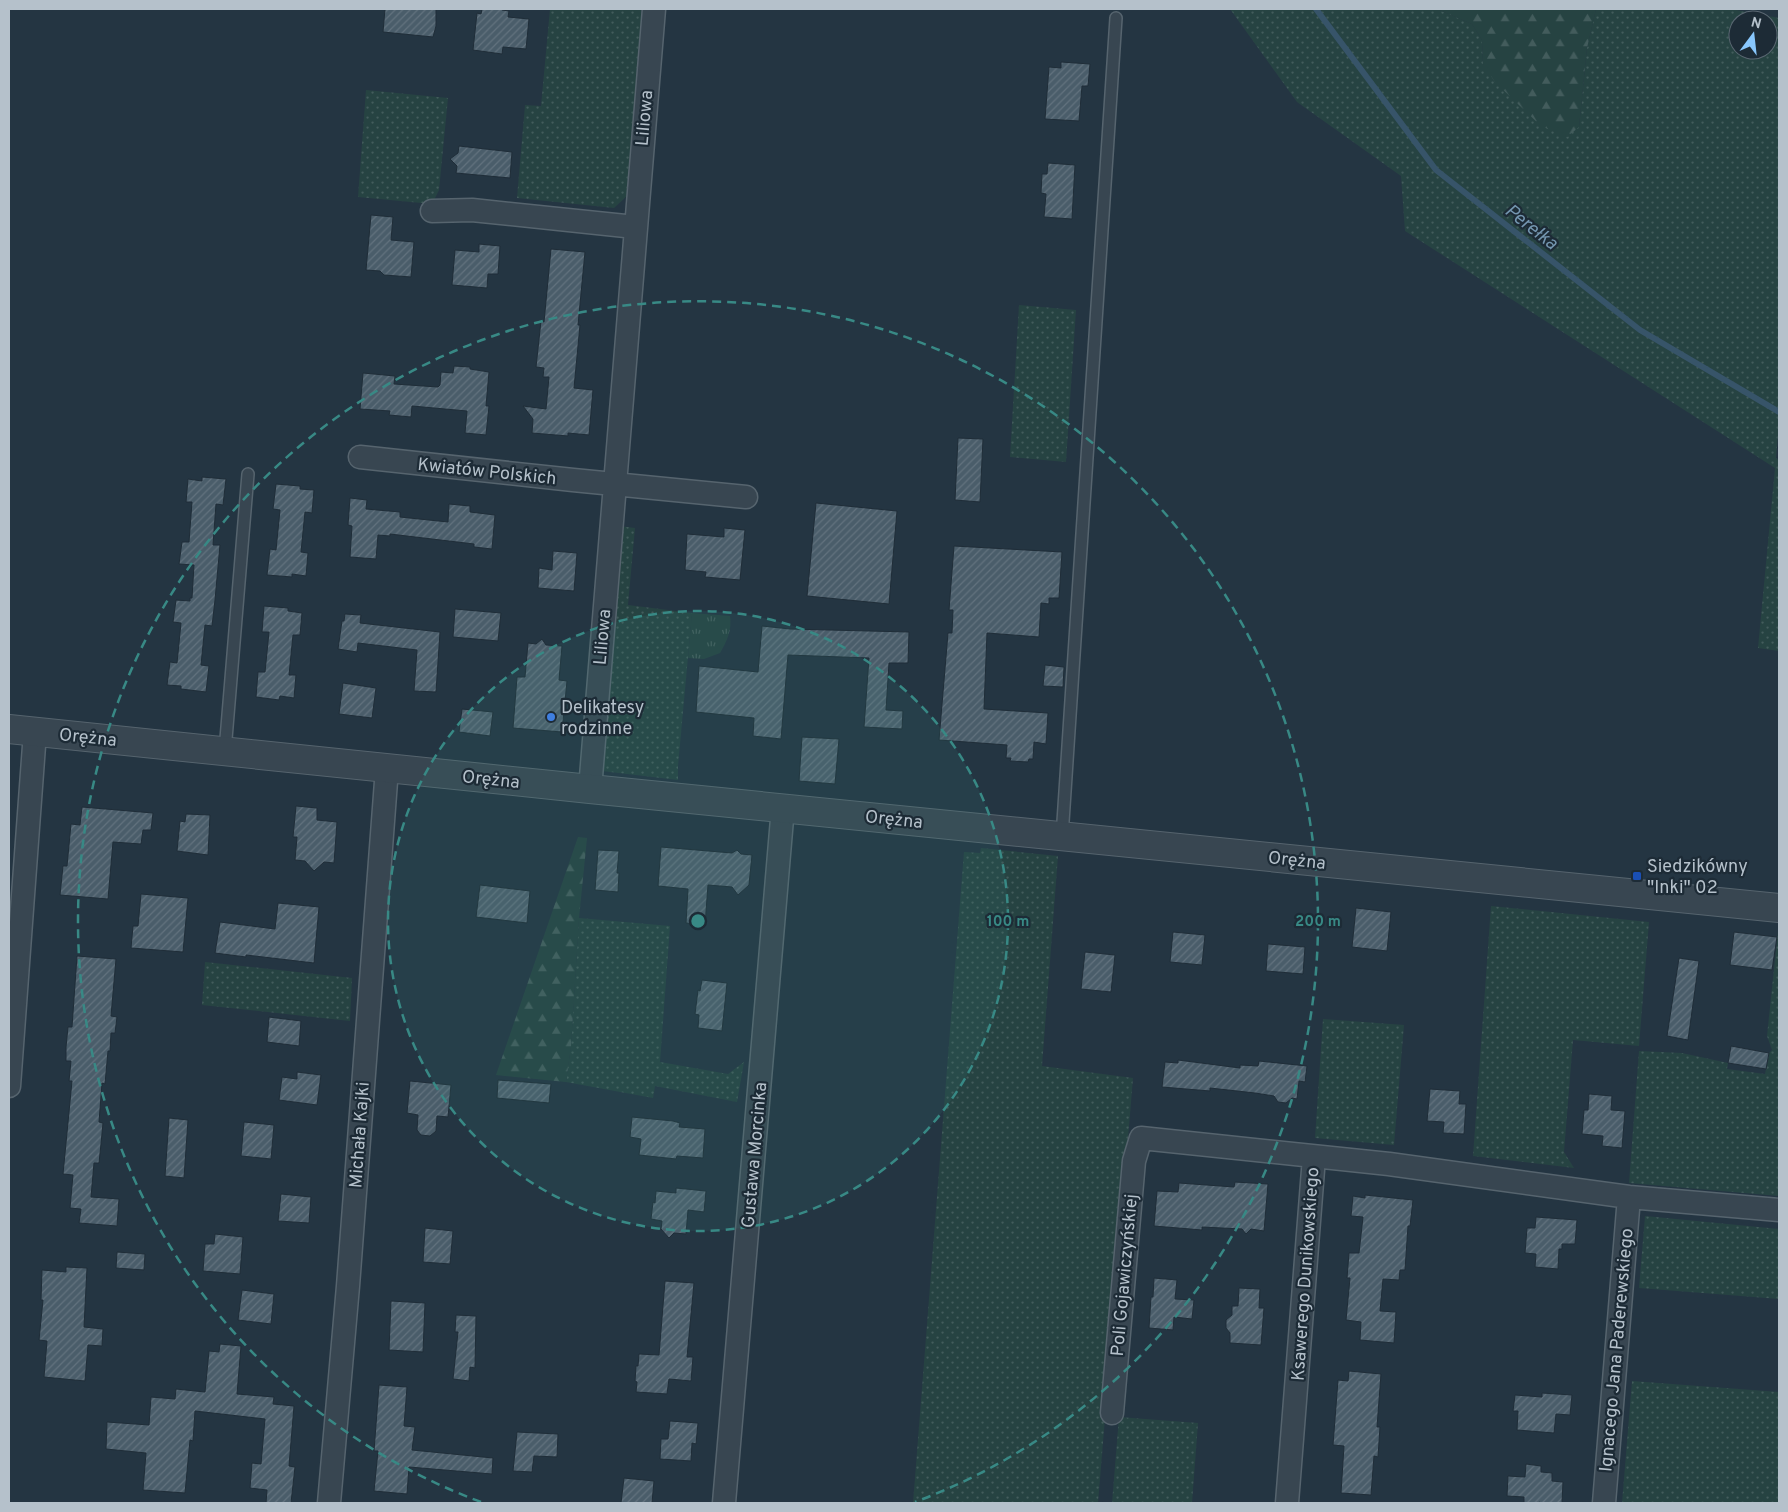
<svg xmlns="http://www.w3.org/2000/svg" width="1788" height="1512" font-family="Overpass,sans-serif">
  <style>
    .grass { fill: url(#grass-dots); fill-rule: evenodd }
    .forest { fill: url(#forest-firs) }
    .park { fill: url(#park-tufts) }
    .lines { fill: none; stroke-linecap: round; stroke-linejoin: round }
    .stream { stroke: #375469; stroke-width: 6 }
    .building { fill: url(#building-hatch); stroke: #1f2d38 }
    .service-casing { stroke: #56646e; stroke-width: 14 }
    .minor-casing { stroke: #56646e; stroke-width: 25 }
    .tertiary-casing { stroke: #56646e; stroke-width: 30 }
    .service { stroke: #384651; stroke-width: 11 }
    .minor { stroke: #384651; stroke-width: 22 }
    .tertiary { stroke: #384651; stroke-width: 28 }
    .ring { fill: none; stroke: #388985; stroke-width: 2.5; stroke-dasharray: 9 6 }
    .shop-dot { fill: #3f7fe0; stroke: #1d2b36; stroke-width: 2 }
    .transit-dot { fill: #1a4fb4; stroke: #1d2b36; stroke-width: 2 }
    .labels { text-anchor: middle; stroke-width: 4.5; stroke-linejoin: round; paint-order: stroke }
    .street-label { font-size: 18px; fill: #b5c1cb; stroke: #1d2b36 }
    .poi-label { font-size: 18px; fill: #b5c1cb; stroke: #1d2b36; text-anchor: start }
    .water-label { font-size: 19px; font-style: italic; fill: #7496b0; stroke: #1d2b36 }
    .centre { fill: #388985; stroke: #1d2b36; stroke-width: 2.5 }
    .ring-label { font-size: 15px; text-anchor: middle; font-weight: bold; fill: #388985; stroke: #1d2b36; stroke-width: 4.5; stroke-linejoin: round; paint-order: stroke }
  </style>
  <defs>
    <pattern id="grass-dots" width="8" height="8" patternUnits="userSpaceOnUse" patternTransform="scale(1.25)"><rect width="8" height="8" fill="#264342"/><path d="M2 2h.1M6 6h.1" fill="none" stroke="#435c5c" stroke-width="1.8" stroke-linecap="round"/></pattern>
    <pattern id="forest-firs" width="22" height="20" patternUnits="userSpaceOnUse" patternTransform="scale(1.25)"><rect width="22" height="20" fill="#264342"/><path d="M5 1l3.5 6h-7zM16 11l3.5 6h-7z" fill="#435c5c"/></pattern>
    <pattern id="park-tufts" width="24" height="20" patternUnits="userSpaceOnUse" patternTransform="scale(1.25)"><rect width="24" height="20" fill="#264342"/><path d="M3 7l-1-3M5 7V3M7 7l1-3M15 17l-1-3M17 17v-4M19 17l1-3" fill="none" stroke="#435c5c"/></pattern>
    <pattern id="building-hatch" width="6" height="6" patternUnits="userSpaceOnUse" patternTransform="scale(1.25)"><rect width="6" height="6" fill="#4a5d6a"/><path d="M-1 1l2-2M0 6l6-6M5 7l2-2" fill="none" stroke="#62727e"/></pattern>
  </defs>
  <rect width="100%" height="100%" fill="#243542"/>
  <!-- grass -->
  <path class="grass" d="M550,9H638L641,10L643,27L627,196L614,208L517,198L525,105L541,106Z
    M1230,9H1437L1472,24L1482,40L1483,64L1579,127L1587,48L1596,9H1731L1779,18V425L1776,458L1779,460V651L1758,648L1775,468L1405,231L1401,176L1297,102ZM1738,20H1768V50H1738Z
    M366,90L448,98L439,190L432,204L358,197Z
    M1019,305L1076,310L1066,462L1010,457Z
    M619,526L635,528L628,605L692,613L678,766V780L602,771Z
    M981,848L1058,856L1042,1066L1133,1078L1098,1503H913L964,852L980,853Z
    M1491,906L1649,922L1639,1046L1573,1040L1564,1152L1574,1168L1473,1156Z
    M579,918L670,926L660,1062L728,1074L744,1062L737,1102L655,1086L653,1098L566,1082L571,1046Z
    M1778,931H1779V1196L1629,1183L1639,1051L1682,1053L1728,1063L1727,1069L1765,1074L1769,1053L1772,1050L1767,1036Z
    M205,962L352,978L350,1021L202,1005Z
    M1323,1019L1404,1025L1394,1145L1315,1138Z
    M1645,1216L1779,1229V1299L1639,1288Z
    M1632,1381L1779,1392V1503H1622Z
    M1119,1417L1198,1423L1192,1503H1112Z"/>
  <!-- forest -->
  <path class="forest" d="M1437,9H1596L1587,48L1579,127L1567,137L1541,126L1495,82L1483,64L1482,40L1472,24Z
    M578,837L587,838L579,918L571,1046L566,1082L496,1075Z"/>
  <!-- park -->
  <path class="park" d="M692,613L730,616C732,630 727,641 720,653L704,659L688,658Z"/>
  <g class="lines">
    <!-- stream -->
    <path class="stream" d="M1316,9L1436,170L1640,330L1779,412"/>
  </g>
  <!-- building -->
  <path class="building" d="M385,9H436V26L433,37L383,32Z
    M482,9H502V10L509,11L508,17L529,19L526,49L503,47L502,54L473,50L477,13L481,14Z
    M1061,62L1090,64L1088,86H1082L1079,121L1045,119L1049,67L1061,68Z
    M459,146L512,152L510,178L456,173L457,166L450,159L458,153Z
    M1048,163L1075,165L1072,219L1044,217L1046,194L1041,193L1042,174H1047Z
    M371,215L393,217L391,240L414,242L411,277L384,275L380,271L366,270Z
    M479,244L500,246L498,274H488L487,288L452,285L455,250L479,252Z
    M551,249L585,252L578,325H580L574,388L593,390L589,435L568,433V436L532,433L533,419L523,406L546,409L549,377H543L544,368L536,367L541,321L544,322Z
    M454,366L470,367V369L489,372L486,406H489L486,435L465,433L467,411L412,406L411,417L389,415L390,411L360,409L363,373L395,376L394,384L438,387L440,385L441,372L453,373Z
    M958,438L983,439L980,502L955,500Z
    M202,477L226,479L223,505L216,504L213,545H220L215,600L212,626L205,625L201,665L209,666L206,692L181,689V686L167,685L170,662L177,663L181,623L173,622L176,600L190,601V598H192L194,565L179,564L182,542H189L192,502H186L188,479L202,481Z
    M276,484L300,486V489L314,490L312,513L305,512L301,552L308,553L306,576L292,574V577L267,575L270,549L276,550L280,510L273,509Z
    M350,498L367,500L366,509L400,512V517L448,522L449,504L470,506V512L495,515L492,549L474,547V544L390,534V536L378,535L376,559L350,557L352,526L348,525Z
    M816,503L897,511L889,604L807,596Z
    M724,528L745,530L740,580L705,577L706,572L685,570L687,534L724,537Z
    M954,546L1062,552L1059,598H1049V604L1041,603L1039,637L987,633L984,709L1048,713L1046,744L1034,742L1033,759H1029L1028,762L1010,761L1011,758H1006L1007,745L939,740L948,633H952L953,610H949Z
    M553,551L577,553L574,591L538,588L539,568L552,570Z
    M264,606L288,608V611L302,613L300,635H293L289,675H296L294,698L280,696L279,700L256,697L258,672H265L269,632H262Z
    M455,609L501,613L498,641L453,637Z
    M345,614L361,615L360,623L440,632L436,692L414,691L417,650L358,643L357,652L338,649L342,621H344Z
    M762,626L790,629L909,632L908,663H889L886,710L903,711L902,729L864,727L869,658L788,655L781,739L753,736L754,718L696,712L699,666L758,672Z
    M542,639L546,645L562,646L559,680L567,681L562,732L513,728L517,677H525L528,643L536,644Z
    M1045,665L1064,667L1063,687L1043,686Z
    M343,683L376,688L372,718L339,714Z
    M462,709L493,712L490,736L459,732Z
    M802,737L839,739L835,784L799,781Z
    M296,806L317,808V820L337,822L334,863L324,862L314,871L305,861L295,860L297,837H293Z
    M82,807L153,813L151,830H143L141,844L113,842L108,899L60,895L63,866H67L71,824L80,825Z
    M186,814L210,815L208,855L177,851L180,821L185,822Z
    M661,847L732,853L737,850L741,854L752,855L749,885L738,895L732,887L708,885L705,925L686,923L688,889L658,886Z
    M598,850L619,851L617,873H619L618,892L595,890Z
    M480,885L530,891L527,923L476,917Z
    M141,894L188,898L183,952L131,948L133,926H138Z
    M278,903L319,907L314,963L246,955V957L215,953L220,922L275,929Z
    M1356,908L1391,912L1387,951L1352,947Z
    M1173,932L1205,935L1202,965L1170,962Z
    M1734,932L1777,937L1772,970L1730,965Z
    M1268,944L1305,947L1303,974L1266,971Z
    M1085,952L1115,955L1111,992L1081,989Z
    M77,956L116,959L111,1016L117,1017L115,1033H111L110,1051H108L105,1084L102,1083L99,1122L103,1123L101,1144L99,1163H94L91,1197L119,1199L117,1226L79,1223L81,1209L70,1208L73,1175L63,1174L72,1081H69L71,1061H66V1047L68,1027H72Z
    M1679,958L1699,961L1688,1040L1667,1036Z
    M702,980L727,983L722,1031L698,1028L699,1015L695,1014L698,990L700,991Z
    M269,1017L301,1021L299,1046L267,1042Z
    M1731,1046L1769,1053L1766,1069L1728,1063Z
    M1178,1060L1240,1068V1065L1258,1066L1259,1061L1307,1066L1305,1082L1299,1081L1297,1099L1292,1098L1286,1103L1278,1102L1274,1096L1255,1093L1210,1088V1091L1162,1087L1165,1062L1178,1063Z
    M297,1072L321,1075L317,1105L279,1100L282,1077L297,1079Z
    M498,1080L551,1084L549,1103L497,1098Z
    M410,1081L451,1085L448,1117L437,1116L436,1131L430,1136L421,1135L417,1130L418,1115L407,1113Z
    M1430,1089L1460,1091L1459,1104H1466L1464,1134L1443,1133L1444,1122L1427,1121Z
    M1589,1094L1612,1096L1611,1110L1625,1111L1622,1148L1602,1146L1603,1136L1582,1134L1584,1110H1588Z
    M632,1117L673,1121L680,1123L679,1127L705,1129L703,1158L677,1156L676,1159L639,1155L641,1139L630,1137Z
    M169,1118L188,1120L184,1178L165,1176Z
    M244,1122L274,1125L271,1159L241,1156Z
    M1235,1182L1268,1184L1264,1231L1251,1229L1246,1234L1242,1229L1202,1227V1230L1154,1226L1157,1191L1178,1192L1179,1183L1234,1187Z
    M676,1188L706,1191L704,1212L688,1210L686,1234L674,1233L669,1238L661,1229L662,1221L651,1219L653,1202L655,1203L656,1191L676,1193Z
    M281,1194L311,1197L309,1223L278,1221Z
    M1365,1195L1413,1200L1410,1226H1408L1405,1270H1400L1399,1280L1383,1279L1380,1311L1396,1312L1394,1343L1360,1340L1361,1322L1346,1320L1350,1278H1347L1349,1253H1359L1363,1217L1351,1216L1353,1196L1365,1198Z
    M1536,1217L1577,1220L1575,1244H1562V1249H1559L1558,1269L1535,1267L1536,1254L1525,1253L1527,1228H1535Z
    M425,1228L453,1231L450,1264L423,1262Z
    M215,1234L243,1237L240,1274L203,1271L205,1244H214Z
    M117,1252L145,1254L144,1270L116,1268Z
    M66,1267L87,1268L84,1327L103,1329L102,1346L88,1345L85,1381L44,1377L47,1341L39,1340L43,1300H41L42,1270L66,1272Z
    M1154,1278L1177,1280L1175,1299L1194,1300L1192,1319L1174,1317L1173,1330L1149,1328L1151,1297H1153Z
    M665,1281L694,1283L687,1357H693L691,1381L669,1379L667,1394L636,1392L637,1382L635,1381L636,1366H638L639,1354L659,1355Z
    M1239,1288L1260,1289L1259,1308H1264L1261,1345L1230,1343V1333L1226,1328V1320L1232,1315V1306H1238Z
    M242,1290L274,1294L271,1324L238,1320Z
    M391,1301L425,1303L423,1352L389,1350Z
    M456,1315L476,1316L475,1368L470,1367L469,1381L453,1379L458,1332H455Z
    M220,1344L241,1346L237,1394L274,1397L273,1404L294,1406L289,1466L295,1467L291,1503H266L267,1490L250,1488L252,1463L261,1464L265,1419L195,1411L193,1441L190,1440L185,1493L143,1490L146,1453L106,1449L107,1422L149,1425L151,1397L175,1399L176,1389L205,1392L209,1351L219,1352Z
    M1349,1371L1381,1374L1377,1427H1380L1378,1457L1374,1456L1371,1495L1341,1493L1344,1446L1333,1445L1338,1380L1348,1381Z
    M379,1385L407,1387L404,1426L415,1427L412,1450L493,1458L492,1474L409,1467L407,1494L374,1491L378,1451H374Z
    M1542,1393L1572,1395L1570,1415L1556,1414L1554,1433L1517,1430L1518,1411H1513L1515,1395L1542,1397Z
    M670,1421L698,1423L696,1444L692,1443L691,1461L660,1459L661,1439H668Z
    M517,1432L558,1434L557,1457L534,1456L532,1472L513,1471Z
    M1526,1464L1541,1466V1472L1552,1473V1481L1563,1482L1562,1503H1541L1539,1502V1503H1524V1497L1507,1496L1508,1476L1525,1477Z
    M624,1478L654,1481L652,1503H621Z"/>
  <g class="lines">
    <defs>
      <path id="service" d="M225,751L248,474
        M1062,837L1116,18"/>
      <path id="minor" d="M432,211L472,210L635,227
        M360,457L573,480L746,497
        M590,789L654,9
        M9,1086L35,732
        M1112,1413L1134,1161L1141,1138L1389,1164L1629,1197L1779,1210
        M329,1503L348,1286L387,768
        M724,1503L783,807
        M1287,1503L1314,1157
        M1604,1503L1629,1197"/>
      <path id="tertiary" d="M9,729L590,789L1779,908"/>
    </defs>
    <!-- service casing -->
    <use href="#service" class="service-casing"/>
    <!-- minor casing -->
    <use href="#minor" class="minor-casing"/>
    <!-- tertiary casing -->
    <use href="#tertiary" class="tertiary-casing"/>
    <!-- service -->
    <use href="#service" class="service"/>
    <!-- minor -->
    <use href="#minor" class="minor"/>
    <!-- tertiary -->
    <use href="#tertiary" class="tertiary"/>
  </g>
  <!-- distance rings -->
  <circle cx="698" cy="921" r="310" fill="#388985" fill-opacity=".12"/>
  <g class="ring">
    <circle cx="698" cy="921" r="310"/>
    <path d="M481 1502A620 620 0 1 1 915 1502"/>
  </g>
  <!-- markers -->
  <circle class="shop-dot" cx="551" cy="717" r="5"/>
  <rect class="transit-dot" x="1632" y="871" width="10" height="10" rx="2.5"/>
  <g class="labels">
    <!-- street labels -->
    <g class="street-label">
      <text transform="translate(644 118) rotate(-85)" y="6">Liliowa</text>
      <text transform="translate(487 471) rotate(6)" y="6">Kwiatów Polskich</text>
      <text transform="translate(602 637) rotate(-85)" y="6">Liliowa</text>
      <text transform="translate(88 737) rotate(6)" y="6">Orężna</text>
      <text transform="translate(491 779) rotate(6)" y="6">Orężna</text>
      <text transform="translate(894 819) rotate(6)" y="6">Orężna</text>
      <text transform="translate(1297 860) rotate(6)" y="6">Orężna</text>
      <text transform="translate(359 1135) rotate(-86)" y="6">Michała Kajki</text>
      <text transform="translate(754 1155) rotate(-85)" y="6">Gustawa Morcinka</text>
      <text transform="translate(1305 1274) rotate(-86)" y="6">Ksawerego Dunikowskiego</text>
      <text transform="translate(1124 1275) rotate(-85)" y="6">Poli Gojawiczyńskiej</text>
      <text transform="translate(1616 1350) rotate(-85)" y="6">Ignacego Jana Paderewskiego</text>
    </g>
    <!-- poi labels -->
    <g class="poi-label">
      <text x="561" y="713">Delikatesy<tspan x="561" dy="21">rodzinne</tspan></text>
      <text x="1647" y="872">Siedzikówny<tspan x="1647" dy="21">"Inki" 02</tspan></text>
    </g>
    <!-- water labels -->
    <g class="water-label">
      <text transform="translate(1532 226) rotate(38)" y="7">Perełka</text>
    </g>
  </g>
  <circle cx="698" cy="921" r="8" class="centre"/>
  <g class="ring-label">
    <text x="1008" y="926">100 m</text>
    <text x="1318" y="926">200 m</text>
  </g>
  <!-- border -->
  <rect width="1788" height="1512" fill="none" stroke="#b5c1cb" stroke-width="20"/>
  <!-- north arrow -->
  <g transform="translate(1753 35) rotate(15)"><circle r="24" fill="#1d2b36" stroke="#5a6772"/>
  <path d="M0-4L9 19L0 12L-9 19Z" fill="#88c7fd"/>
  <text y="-8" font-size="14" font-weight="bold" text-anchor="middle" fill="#b5c1cb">N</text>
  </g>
</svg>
